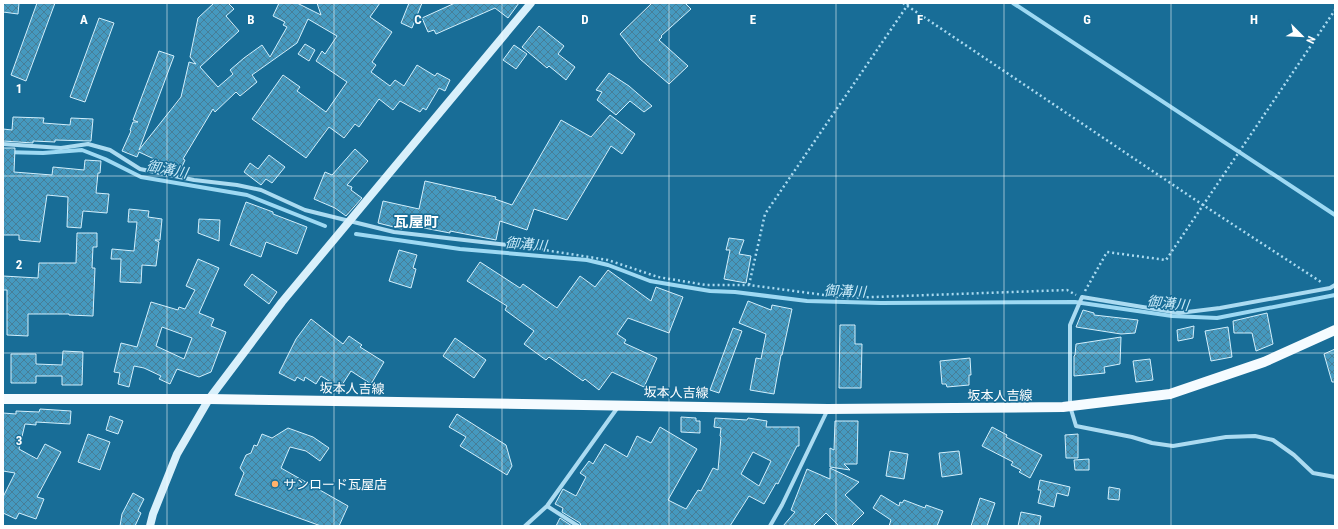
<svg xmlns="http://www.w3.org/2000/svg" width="1338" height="529" font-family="'Roboto Condensed','Noto Sans JP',sans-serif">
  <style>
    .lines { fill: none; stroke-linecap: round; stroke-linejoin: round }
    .stream { stroke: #9ed9f3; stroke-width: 4 }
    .building { fill: url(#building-cross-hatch); stroke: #d2effc; fill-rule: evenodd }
    .path { stroke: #abdbf1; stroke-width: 2.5; stroke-dasharray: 2 3; stroke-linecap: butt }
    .street { stroke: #abdbf1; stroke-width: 4 }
    .secondary { stroke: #d9f0fb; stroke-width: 8 }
    .primary { stroke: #f5fbff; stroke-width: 10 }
    .grid { fill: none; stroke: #fff; stroke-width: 1; stroke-opacity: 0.55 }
    .poi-dot { fill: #ffb16b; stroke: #186d97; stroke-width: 1.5 }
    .labels { text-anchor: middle; stroke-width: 3; stroke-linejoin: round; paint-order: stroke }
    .street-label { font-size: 13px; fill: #fff; stroke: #186d97 }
    .poi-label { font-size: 13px; fill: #fff; stroke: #186d97; text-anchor: start }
    .water-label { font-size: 14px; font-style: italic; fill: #caebf9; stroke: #186d97 }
    .quarter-label { font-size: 15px; font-weight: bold; fill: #fff; stroke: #186d97 }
    .grid-label { font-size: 13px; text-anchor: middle; font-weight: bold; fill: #fff; stroke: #186d97; stroke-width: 3; stroke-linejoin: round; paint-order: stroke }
  </style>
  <defs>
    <pattern id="building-cross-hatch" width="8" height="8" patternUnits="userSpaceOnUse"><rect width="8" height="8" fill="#4599bf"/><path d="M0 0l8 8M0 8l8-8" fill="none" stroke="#477e97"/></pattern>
  </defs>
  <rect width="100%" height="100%" fill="#186d97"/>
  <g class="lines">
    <!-- stream -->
    <path class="stream" d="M1013,3L1335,215
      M3,152L43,153L82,150L105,159L141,177L247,195L325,226
      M356,234L460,249L587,260L608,265L650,281L710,291L735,292L807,301L881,303L1075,302L1172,316L1217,318L1335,295"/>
  </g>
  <!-- building -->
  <path class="building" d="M3,3H19L18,14L3,12Z
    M37,3H55L26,81L11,75Z
    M214,3H228L234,9L226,16L239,31L200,67L218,87L233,74L230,70L244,58L262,45L270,57L287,27L283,25L285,22L273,16L279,3H297L321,15L317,3H380L370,17L392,32L372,62L376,65L371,72L390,86L395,80L404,86L417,65L435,76L437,73L450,80L445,91L439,88L426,110L423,108L420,112L400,101L393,110L379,99L359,127L355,124L344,138L329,127L306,158L252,119L283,75L300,87L297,91L326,112L347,82L316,61L322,51L325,54L337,36L308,19L297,43L252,75L257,82L240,96L236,92L215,112L213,109L183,159L185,160L180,171L139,152L137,157L122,151L131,131L130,130L133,122H138L133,120L159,51L174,56L139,150L181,97L189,62L196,64L190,57L198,18Z
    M409,3H422L412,28L401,23Z
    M455,3H519L508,18L495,8L436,34L434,30L428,32L422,18Z
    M652,3H685L691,9L661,36L662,37L659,40L688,66L669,84L640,59L620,34Z
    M99,18L114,23L85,102L70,97Z
    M539,26L564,46L558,54L575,67L566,80L549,66L547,68L522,47Z
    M305,44L315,50L309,61L298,54Z
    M514,45L527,54L516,69L503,60Z
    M609,73L629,86L652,106L644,112L630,101L616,115L597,100L602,92L596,90Z
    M610,115L635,134L622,154L611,146L567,220L534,209L527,230L500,221L496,240L450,231V233L424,228L426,220L405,216L402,229L378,223L383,201L419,209L425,181L496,197L495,199L512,205L561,120L591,137Z
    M13,117L44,118L43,123L70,125L71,118L93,119L91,141L55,140V142L33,141V143L3,141V129L12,130Z
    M3,148H15L14,172L52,175L53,167L84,170L85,160L101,161L100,173H98L96,193L109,194L107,213L83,211L81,228L67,227L68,197L47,195L40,242L19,240V235H3Z
    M355,149L368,161L347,185L352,187L351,190L362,198L346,216L335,208L314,199L325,172L332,175Z
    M269,155L285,167L272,183L266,179L261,185L244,172L250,163L258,169Z
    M246,202L273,212V214L307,227L297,254L266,242L261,257L230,245Z
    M129,209L149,211L148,217L162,219L160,240H155L159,242L156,266L142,265L141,283L120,282L121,259H111L112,249L134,251L137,222H128Z
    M199,219L220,220L219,241L198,233Z
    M77,233H97V247H93L92,268H95L93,316L69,315V314H28V336L7,335V290H3V276L38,278L39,263H76Z
    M729,238L744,240L739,254L751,256L746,283L724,279L730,250H726Z
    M399,250L417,255L413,268L416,269L411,288L389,281Z
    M198,259L219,268L199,313L214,319L211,326L226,332L211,372L199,377L177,369L170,384L159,379L161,376L144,368L134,366L129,387L118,384L120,373L114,372L121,343L137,347L151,302L178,310L179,307L185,309L195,290L186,286ZM162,327L192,338L184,359L156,346Z
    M480,262L520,288L523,284L557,308L580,276L595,287L608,270L651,301L656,287L683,297L669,333L628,318L617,334L626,340L624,343L657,358L644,387L612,372L599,390L585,379L583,381L549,357L546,360L524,344L534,331L505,310L507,306L467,281Z
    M252,274L277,292L269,304L244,285Z
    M748,301L771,310L772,305L792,309L782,355H781L774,394L750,390L756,358L761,359L766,334L739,323Z
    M1083,310L1094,313V315L1138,320L1135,333L1121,334L1076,327Z
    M1267,313L1273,344L1256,351L1252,333H1234L1233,321Z
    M311,319L343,344L349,336L362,345L360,347L384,362L371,384L351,371L340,388L321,376L316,384L305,377L304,381L297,377L295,381L279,373L296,339Z
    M840,325H855V344H862L861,388H839Z
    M1194,326L1193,338L1178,341L1177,330Z
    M1228,327L1232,357L1211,361L1205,331Z
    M733,328L742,331L719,393L710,390Z
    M1121,337L1120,364L1104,367L1105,373L1074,376V356L1075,355L1076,344Z
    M455,338L486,360L474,378L443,356Z
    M1335,349V382H1332L1324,354Z
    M63,351L83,352L82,385H62V376H36V383H11V354H36V364L62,365Z
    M970,358L971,375H969V385L947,387L946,384H942L940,361Z
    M1150,359L1153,380L1136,382L1133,361Z
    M40,409L71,411L70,424L36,422V425L25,424L19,449L37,459L45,444L61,452L37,497L44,499L36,519L19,513L16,519L3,513V497L15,473L3,471V413L16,414V411L39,412Z
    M457,414L506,445L512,466L507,475L460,446L466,437L449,427Z
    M110,416L123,421L118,434L106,430Z
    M681,417L696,418V421H700V433L681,432Z
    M715,418L747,420L748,418L767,421L766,427H799V446H797L778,484L776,483L764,504L749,496L730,526H581L580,523L562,512L563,508L555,504L563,489L576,496L586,477L580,473L589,461L593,464L605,444L627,457L637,436L651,443L660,427L697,449L668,500L686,509L698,490L701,491L713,468L718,470L721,437L720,436L721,428L714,427ZM753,452L771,461L759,486L741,474Z
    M835,421H858L857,464H844L850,470L830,467V448L834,450Z
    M992,427L1007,435L1006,437L1042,455L1030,478L1019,472L1021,470L1011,465L1013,462L982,446Z
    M288,428L313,437L329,448L320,461L306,451L290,447L281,468L348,506L339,526H321L235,495L244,473L240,468L246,455L251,453L254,445L257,446L262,434L272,438Z
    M88,434L110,442L100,470L78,462Z
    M1078,434V458H1066L1065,435Z
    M890,451L908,454L904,479L886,476Z
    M959,451L962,474L942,477L939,453Z
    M1089,459V470H1075L1074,460Z
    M830,468L859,482L845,495L864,513L851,526H839L826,513L813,526H783L795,512L791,510L807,469L830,479Z
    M1040,480L1070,487L1068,496L1057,493L1054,507L1038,503L1041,490H1038Z
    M1109,487L1120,489L1119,500L1108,499Z
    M133,493L144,499L138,511L141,513L135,526H120L122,514Z
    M881,495L899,506L900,502L902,503L904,500L925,508L926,505L943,511L937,526H889L891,520L873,508Z
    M980,498L995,503L987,526H971Z
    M1021,512L1041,516L1039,526H1018Z
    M560,518L572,526H556Z"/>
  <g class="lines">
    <!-- path -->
    <path class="path" d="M903,3L1203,205L1321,282
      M532,248L608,260L658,277L706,285H749L847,298L1067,290L1076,295
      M749,285L765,214L909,3
      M1085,291L1107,252L1166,260L1335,10"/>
    <!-- street -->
    <path class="street" d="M3,144L61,148L88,144L110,150L140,169L194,180L237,185L261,190L305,210L394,232L525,247
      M1335,285L1330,288L1220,308L1179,313L1082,297L1070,325V406L1076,426L1132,437L1152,443L1173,446L1226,437L1255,436L1273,440L1294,455L1313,473L1335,477
      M547,506L578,526
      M525,526L547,506L618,407
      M770,526L782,505L828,409"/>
    <!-- secondary -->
    <path class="secondary" d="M150,526L153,514L177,454L209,399L282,302L531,3"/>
    <!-- primary -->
    <path class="primary" d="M3,399H209L828,409L1063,407L1170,394L1264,362L1335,330"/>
  </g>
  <!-- grid -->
  <path class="grid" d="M167,3V526M334,3V526M502,3V526M669,3V526M836,3V526M1004,3V526M1171,3V526M3,176H1335M3,353H1335"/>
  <!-- markers -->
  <circle class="poi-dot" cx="275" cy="484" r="4"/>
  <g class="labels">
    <!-- street labels -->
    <g class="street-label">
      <text transform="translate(352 388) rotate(1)" y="5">坂本人吉線</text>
      <text transform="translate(676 392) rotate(1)" y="5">坂本人吉線</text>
      <text x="1000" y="400">坂本人吉線</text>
    </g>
    <!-- poi labels -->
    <g class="poi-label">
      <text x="283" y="489">サンロード瓦屋店</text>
    </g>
    <!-- water labels -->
    <g class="water-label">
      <text transform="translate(167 169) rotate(11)" y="5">御溝川</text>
      <text transform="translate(526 244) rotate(5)" y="5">御溝川</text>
      <text transform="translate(845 291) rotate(2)" y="5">御溝川</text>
      <text transform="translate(1168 303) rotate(6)" y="5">御溝川</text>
    </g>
    <!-- quarter labels -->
    <g class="quarter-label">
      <text x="416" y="227">瓦屋町</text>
    </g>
  </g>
  <g class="grid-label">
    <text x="84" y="24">A</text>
    <text x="251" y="24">B</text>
    <text x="418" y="24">C</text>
    <text x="585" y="24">D</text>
    <text x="753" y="24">E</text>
    <text x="920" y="24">F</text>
    <text x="1087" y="24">G</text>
    <text x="1254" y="24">H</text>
    <text x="19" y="93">1</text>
    <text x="19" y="269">2</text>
    <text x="19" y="445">3</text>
  </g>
  <!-- border -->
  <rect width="1338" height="529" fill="none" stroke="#ffffff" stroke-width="8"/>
  <!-- north arrow -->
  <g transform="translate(1302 36) rotate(114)" stroke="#186d97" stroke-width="3" paint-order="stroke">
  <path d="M0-3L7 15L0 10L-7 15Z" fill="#ffffff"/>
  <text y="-6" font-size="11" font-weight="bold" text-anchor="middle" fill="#ffffff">N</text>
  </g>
</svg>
